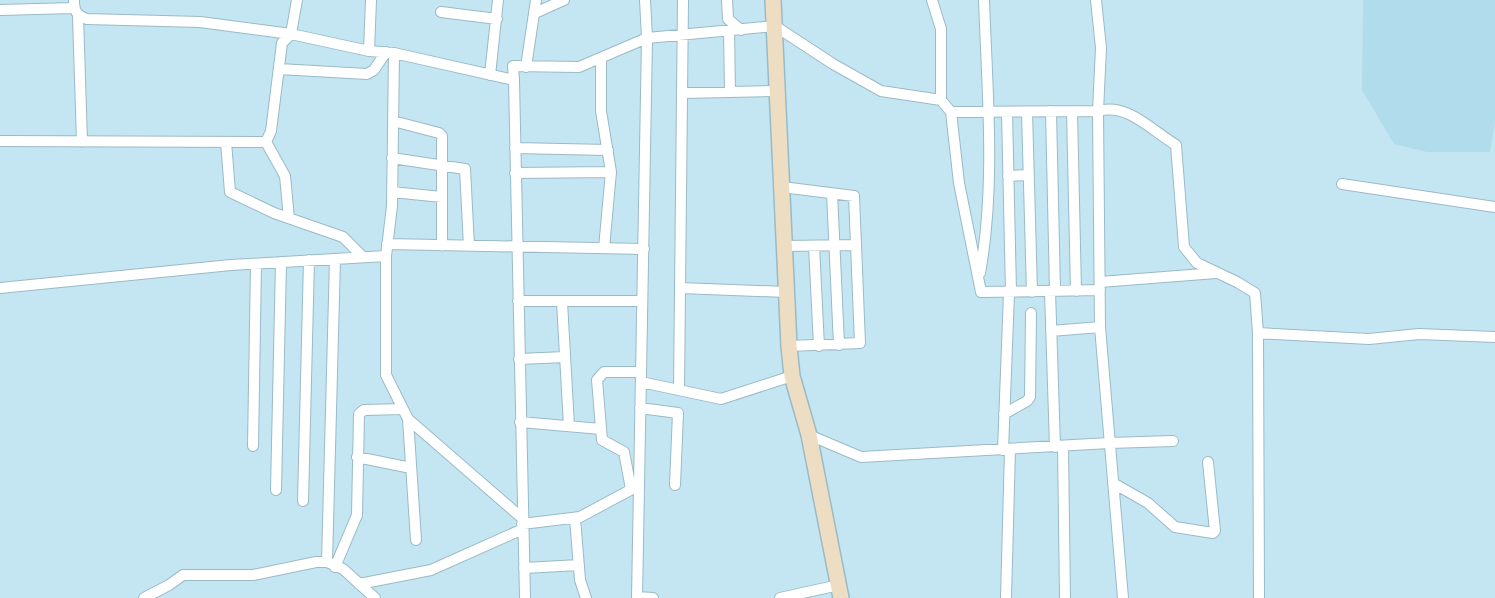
<svg xmlns="http://www.w3.org/2000/svg" width="1495" height="598" font-family="'Nunito Sans',sans-serif">
  <style>
    .built { fill: #b1dceb }
    .lines { fill: none; stroke-linecap: round; stroke-linejoin: round }
    .street-casing { stroke: #9abac6; stroke-width: 12 }
    .secondary-casing { stroke: #9abac6; stroke-width: 18 }
    .street { stroke: #fff; stroke-width: 10 }
    .secondary { stroke: #eddec3; stroke-width: 15 }
  </style>
  <rect width="100%" height="100%" fill="#c4e6f2"/>
  <!-- built -->
  <path class="built" d="M1363,0H1495V122L1490,152H1427L1394,144L1362,90Z"/>
  <g class="lines">
    <defs>
      <path id="street" d="M74,0C74,11 76,15 87,19L200,22L291,34L369,51L394,53L514,80L513,66L579,67L647,38L775,26L833,64L881,91L941,100L951,112L1098,111C1128,103 1151,130 1176,145L1184,247L1197,263L1237,282L1255,293L1258,333L1259,598
        M727,0L728,19L741,30
        M932,0L941,29V100
        M1096,0L1101,48L1098,111L1100,327L1123,598
        M0,10L74,8
        M441,12L497,19
        M535,13L564,0
        M78,16L82,142
        M729,31L730,92
        M369,51L371,0
        M394,53L392,206L386,256V375L408,419L522,518
        M601,58V111L611,172L604,248
        M526,67L536,0
        M279,69L367,74L374,70L386,52
        M490,75L498,0
        M514,80L525,598
        M683,93L778,91
        M1051,111L1055,291
        M1072,111L1076,291
        M951,112L959,183L981,292L1100,290
        M1007,112L1011,292
        M1027,112L1032,292
        M393,121L439,133L442,136V246
        M0,141L266,142L271,131L282,43L291,34L297,0
        M226,142L230,192L274,213L343,237L363,257
        M266,142L285,176L289,218
        M515,148L608,150
        M392,158L465,169L469,246
        M515,173L611,172
        M1008,176L1028,175
        M1342,184L1495,207
        M782,187L854,196L860,343L789,346
        M392,192L442,197
        M832,193L839,345
        M387,244L644,249
        M785,246L856,245
        M814,246L819,346
        M980,273C996,185 987,89 984,0
        M1100,282L1216,273
        M0,288L231,265L386,256
        M680,288L787,292
        M1050,291L1055,447
        M518,301H642
        M562,302L569,426
        M1051,331L1100,327
        M1258,333L1369,339L1419,334L1495,337
        M519,359L565,357
        M641,382L721,399L792,376
        M679,389L683,0
        M640,408L678,413L675,485
        M1004,414L1027,401L1030,397L1031,313
        M408,419L416,540
        M520,422L601,429
        M809,435L861,457L1109,443L1173,441
        M253,446L256,264
        M1063,447L1065,598
        M1003,450L1009,293
        M357,457L411,468
        M1113,483L1148,503L1175,527L1213,533L1215,531L1208,462
        M631,489L624,452L602,440L597,380L604,372H641
        M276,490L281,262
        M303,501L309,260
        M575,518L580,580L586,598
        M522,524L580,517L636,487
        M327,562L335,259
        M335,567L357,515L359,414L364,410L403,409
        M524,568L579,565
        M359,584L431,570L523,529
        M637,597L653,598
        M144,598L169,585L183,575H253L316,562H327L343,569L375,598
        M637,598L647,38L645,0
        M780,598L839,585
        M1006,598L1010,450"/>
      <path id="secondary" d="M773,0L789,346L792,376L809,435L841,598"/>
    </defs>
    <!-- street casing -->
    <use href="#street" class="street-casing"/>
    <!-- secondary casing -->
    <use href="#secondary" class="secondary-casing"/>
    <!-- street -->
    <use href="#street" class="street"/>
    <!-- secondary -->
    <use href="#secondary" class="secondary"/>
  </g>
</svg>
